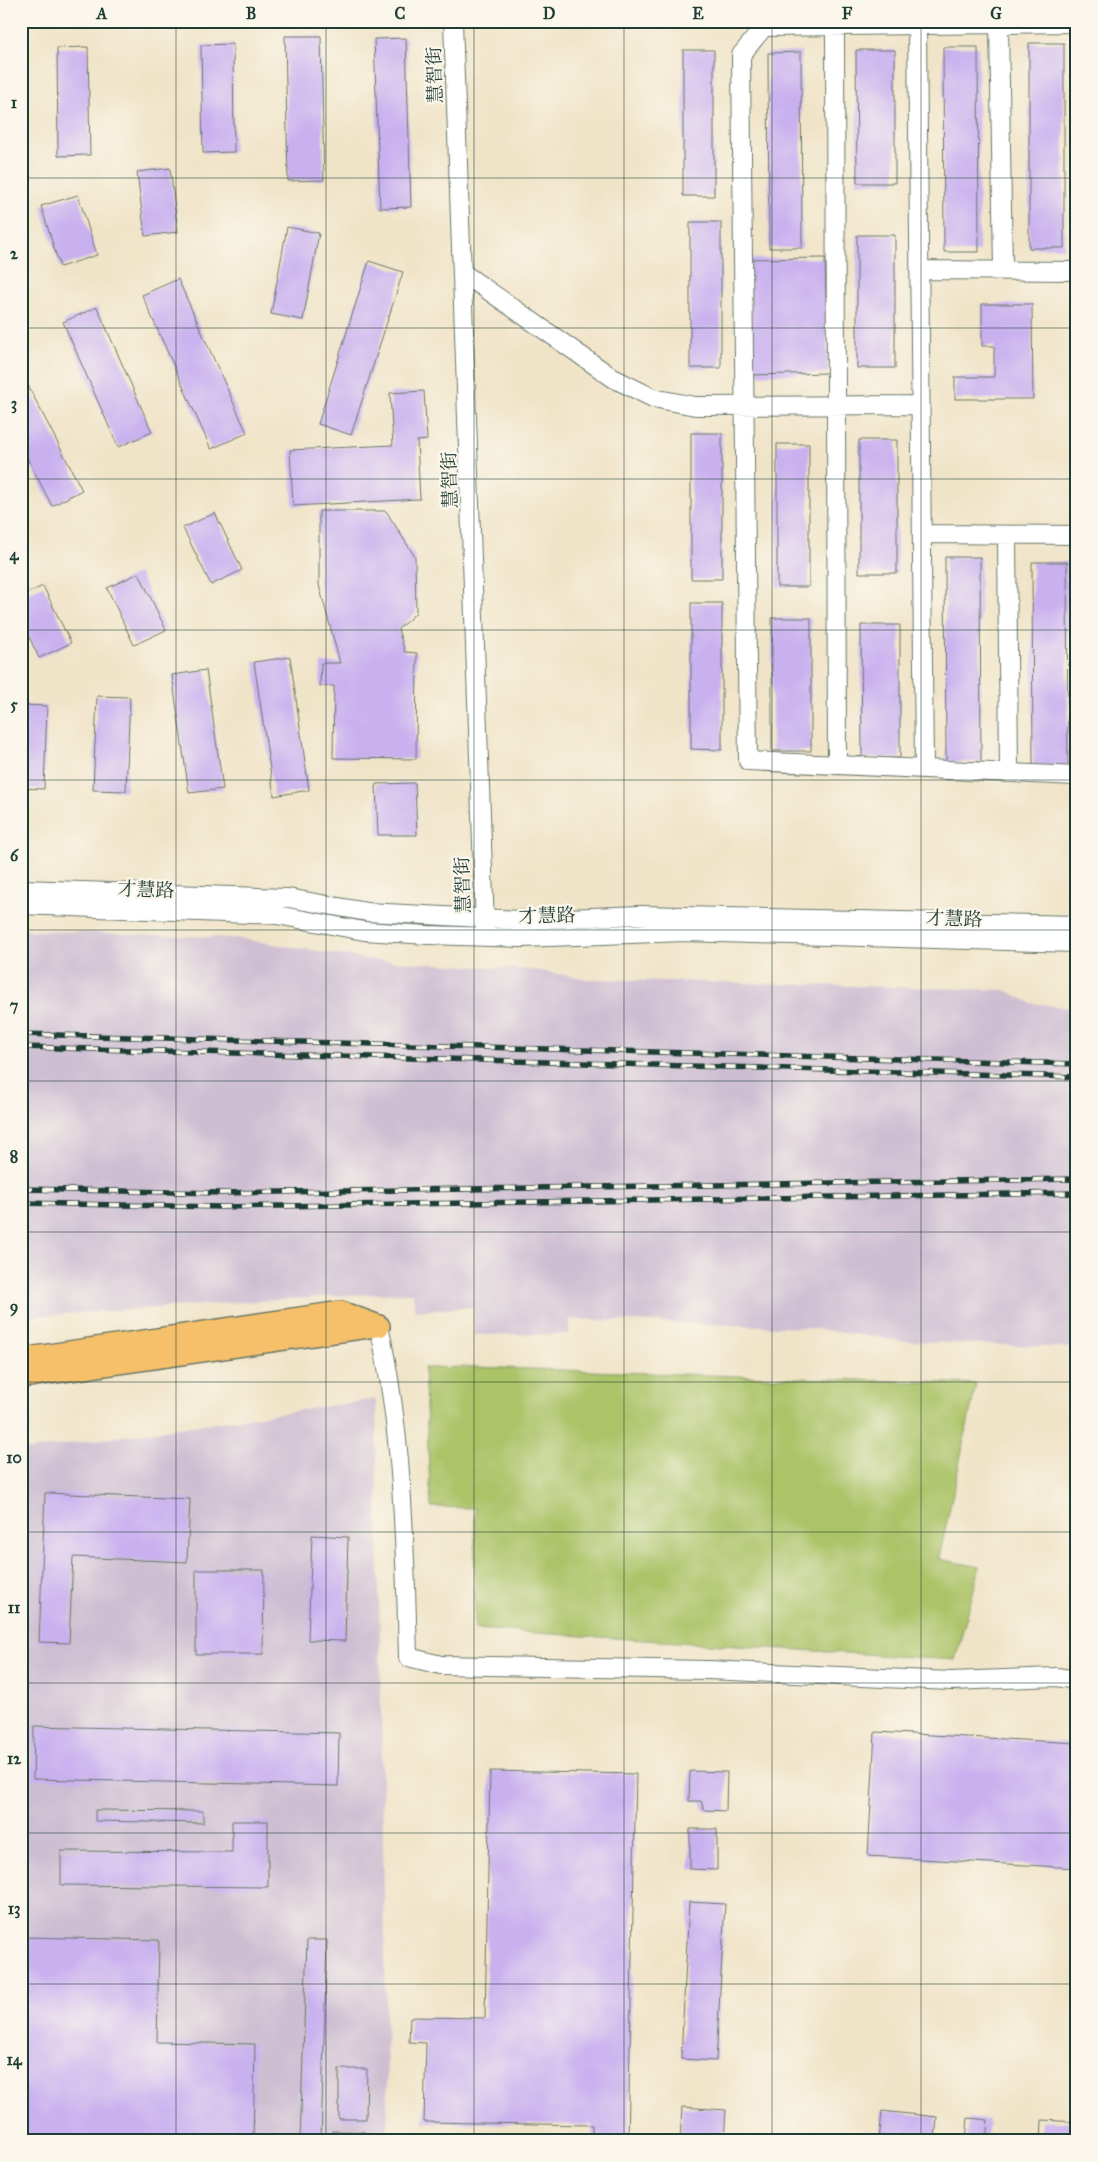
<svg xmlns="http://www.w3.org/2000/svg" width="1098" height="2162" font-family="'IM FELL Great Primer','Noto Serif SC',serif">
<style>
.industrial{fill:#cdbed2}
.green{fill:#acc368;stroke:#66804e}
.building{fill:#c9b1ef}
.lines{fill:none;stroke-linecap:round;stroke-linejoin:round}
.minor-casing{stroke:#687768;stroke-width:20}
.major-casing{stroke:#687768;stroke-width:24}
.minor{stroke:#fff;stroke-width:18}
.major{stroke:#f6c06b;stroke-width:21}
.rail-casing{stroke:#1f3d34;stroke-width:5.5}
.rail{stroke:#fbf7ec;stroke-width:4;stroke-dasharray:11;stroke-linecap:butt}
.grid{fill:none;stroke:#1f3d34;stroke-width:1;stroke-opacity:0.55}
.labels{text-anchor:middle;stroke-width:4.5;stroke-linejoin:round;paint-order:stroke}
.street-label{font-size:19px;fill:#1f3d34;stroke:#fbf7ec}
.neatline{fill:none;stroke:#1f3d34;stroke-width:2}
.grid-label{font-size:16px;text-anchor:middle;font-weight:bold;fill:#1f3d34}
</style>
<rect width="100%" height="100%" fill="#fbf7ec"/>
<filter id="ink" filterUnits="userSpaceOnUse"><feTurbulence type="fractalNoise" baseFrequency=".02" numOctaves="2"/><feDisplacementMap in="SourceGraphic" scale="10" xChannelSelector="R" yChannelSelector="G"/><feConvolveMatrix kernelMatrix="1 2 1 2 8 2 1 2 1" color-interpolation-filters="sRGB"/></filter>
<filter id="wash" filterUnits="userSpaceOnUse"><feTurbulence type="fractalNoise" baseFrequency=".0096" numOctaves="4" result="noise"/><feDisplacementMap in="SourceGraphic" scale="20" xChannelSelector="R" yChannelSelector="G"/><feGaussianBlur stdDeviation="1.12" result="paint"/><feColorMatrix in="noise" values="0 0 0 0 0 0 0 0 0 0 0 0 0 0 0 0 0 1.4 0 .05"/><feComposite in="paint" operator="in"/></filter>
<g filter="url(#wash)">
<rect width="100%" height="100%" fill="#f0e4c8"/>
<path class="industrial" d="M21,930L236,938L373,960L534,970L589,979L1005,990L1031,1003L1077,1009V1348L903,1341L808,1328L570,1319L569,1334L474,1335L473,1307L415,1311L413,1293L349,1295L21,1317Z
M376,1399L388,2141H21V1451Z"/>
<path class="green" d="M472,1367L976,1384L939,1559L980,1567L955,1660L475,1629V1508L431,1507L424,1368Z"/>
<g id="blocks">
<path class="building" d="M285,36H321L324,180L288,181Z
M406,38L411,207L380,208L374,39Z
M1029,43H1064V248H1029Z
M233,44L234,152L203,153L201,45Z
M88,47L90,155L58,156L57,48Z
M943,47H978L979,252H944Z
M683,50H714V196H683Z
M856,50H895V183H857Z
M801,52L802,248H769L768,53Z
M170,168L178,232L145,236L137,172Z
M78,195L97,255L60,267L41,206Z
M690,222H721V368H690Z
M287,227L319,233L303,320L271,314Z
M857,235H895V368H857Z
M825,258L828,373L752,375L749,259Z
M369,261L403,272L351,435L318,424Z
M178,279L247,433L211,449L142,295Z
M982,304H1032L1033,399H955V377H994V346H982Z
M97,307L152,432L118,447L63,322Z
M21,372L82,490L52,506L21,446Z
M424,391L427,440L417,441L420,499L293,506L290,450L393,445L390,393Z
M691,433H722V579H691Z
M859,440H897V573H859Z
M777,444H809V587H777Z
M319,511H386L415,557L416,613L398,629L405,652L417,653L416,759L333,758L334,686H320L321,663H340L319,585Z
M215,513L242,570L211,585L183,528Z
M945,557H980L981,762H946Z
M1032,562H1067L1068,767H1033Z
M139,573L166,630L134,645L107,588Z
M43,586L71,643L39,658L21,620V596Z
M691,603H722V750L691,749Z
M772,618H811V751H772Z
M861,625H900V758H862Z
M290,657L309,790L274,796L254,662Z
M206,670L223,789L189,793L172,675Z
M97,696L130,697L126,791L93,790Z
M21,705L47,706L44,789L21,788Z
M415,783L417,835H378L376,784Z
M45,1493L190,1499L187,1562L73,1557L69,1643L39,1642Z
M312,1535L348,1537L345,1641L308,1640Z
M196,1570H264L263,1654H196Z
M34,1726L339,1733L338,1786L33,1779Z
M875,1732L1077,1743V1868L868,1856Z
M490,1771L636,1774L628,2141H592V2125L424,2122L426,2043L409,2042L410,2017L485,2018Z
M690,1771L727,1772L726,1811L704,1810L701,1801H689Z
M95,1810L203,1811V1823L95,1821Z
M232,1821H268V1887L61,1885V1851L232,1852Z
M690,1829H717V1870L690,1869Z
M689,1902L725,1904L716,2061L681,2059Z
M22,1937L159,1940L157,2042L255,2044L253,2141H21Z
M307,1940H327L321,2141H300Z
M339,2069H367L366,2119H339Z
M682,2107L726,2110L724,2141H680Z
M882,2111L937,2117L935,2141H879Z
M968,2118L988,2120L986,2141H966Z
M1042,2120L1077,2122V2141H1041Z
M332,2131L365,2132V2141H332Z"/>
</g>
</g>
<g filter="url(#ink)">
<use href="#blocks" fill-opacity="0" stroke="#687768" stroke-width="1"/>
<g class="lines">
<g class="minor-casing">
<path id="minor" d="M453,21L485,928
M1077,23L764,27L741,55L748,761L1077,776
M999,24L1003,270
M917,25L924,769
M835,26L837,765
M919,270L1077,271
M463,273L613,378L653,398L695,406L921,405
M922,534L1077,535
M1007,535L1009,773
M21,889L288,898L367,912L519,920L640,915L1077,925
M21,905L277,915L364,931L428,935L521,938L684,932L1077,943
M379,1326C403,1435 405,1545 408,1657L441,1665L708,1670L951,1681L1056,1677L1077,1680"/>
</g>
<g class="major-casing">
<path id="major" d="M21,1359L341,1312L379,1326
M21,1377L375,1326"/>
</g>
<use href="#minor" class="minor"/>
<use href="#major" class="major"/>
<g class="rail-casing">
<path id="rail" d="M21,1034L1077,1064
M21,1047L1077,1077
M21,1189L221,1193L1077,1179
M21,1203L221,1207L1077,1193"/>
</g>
<use href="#rail" class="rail"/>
</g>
</g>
<path class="grid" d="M176,21V2141M326,21V2141M474,21V2141M624,21V2141M772,21V2141M921,21V2141M21,178H1077M21,328H1077M21,479H1077M21,630H1077M21,780H1077M21,930H1077M21,1081H1077M21,1232H1077M21,1382H1077M21,1532H1077M21,1683H1077M21,1833H1077M21,1984H1077"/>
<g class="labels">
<g class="street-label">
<text transform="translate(434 75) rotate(-92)" y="7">慧智街</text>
<text transform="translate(449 480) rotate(-92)" y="7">慧智街</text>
<text transform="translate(462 885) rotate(-92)" y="7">慧智街</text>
<text transform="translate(146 889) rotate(2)" y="7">才慧路</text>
<text transform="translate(547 915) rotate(-2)" y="7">才慧路</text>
<text transform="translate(954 918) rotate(2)" y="7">才慧路</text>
</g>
</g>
<rect width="1098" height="2162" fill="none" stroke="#fbf7ec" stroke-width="55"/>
<rect x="28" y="28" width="1042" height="2106" class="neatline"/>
<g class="grid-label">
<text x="102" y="19">A</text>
<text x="251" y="19">B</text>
<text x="400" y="19">C</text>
<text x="549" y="19">D</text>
<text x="698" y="19">E</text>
<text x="847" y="19">F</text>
<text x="996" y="19">G</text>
<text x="14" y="108">1</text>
<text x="14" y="259">2</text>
<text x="14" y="409">3</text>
<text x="14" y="560">4</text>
<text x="14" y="710">5</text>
<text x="14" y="861">6</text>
<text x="14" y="1011">7</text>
<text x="14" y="1162">8</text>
<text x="14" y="1312">9</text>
<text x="14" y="1463">10</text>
<text x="14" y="1613">11</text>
<text x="14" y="1764">12</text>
<text x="14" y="1914">13</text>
<text x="14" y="2065">14</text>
</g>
</svg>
